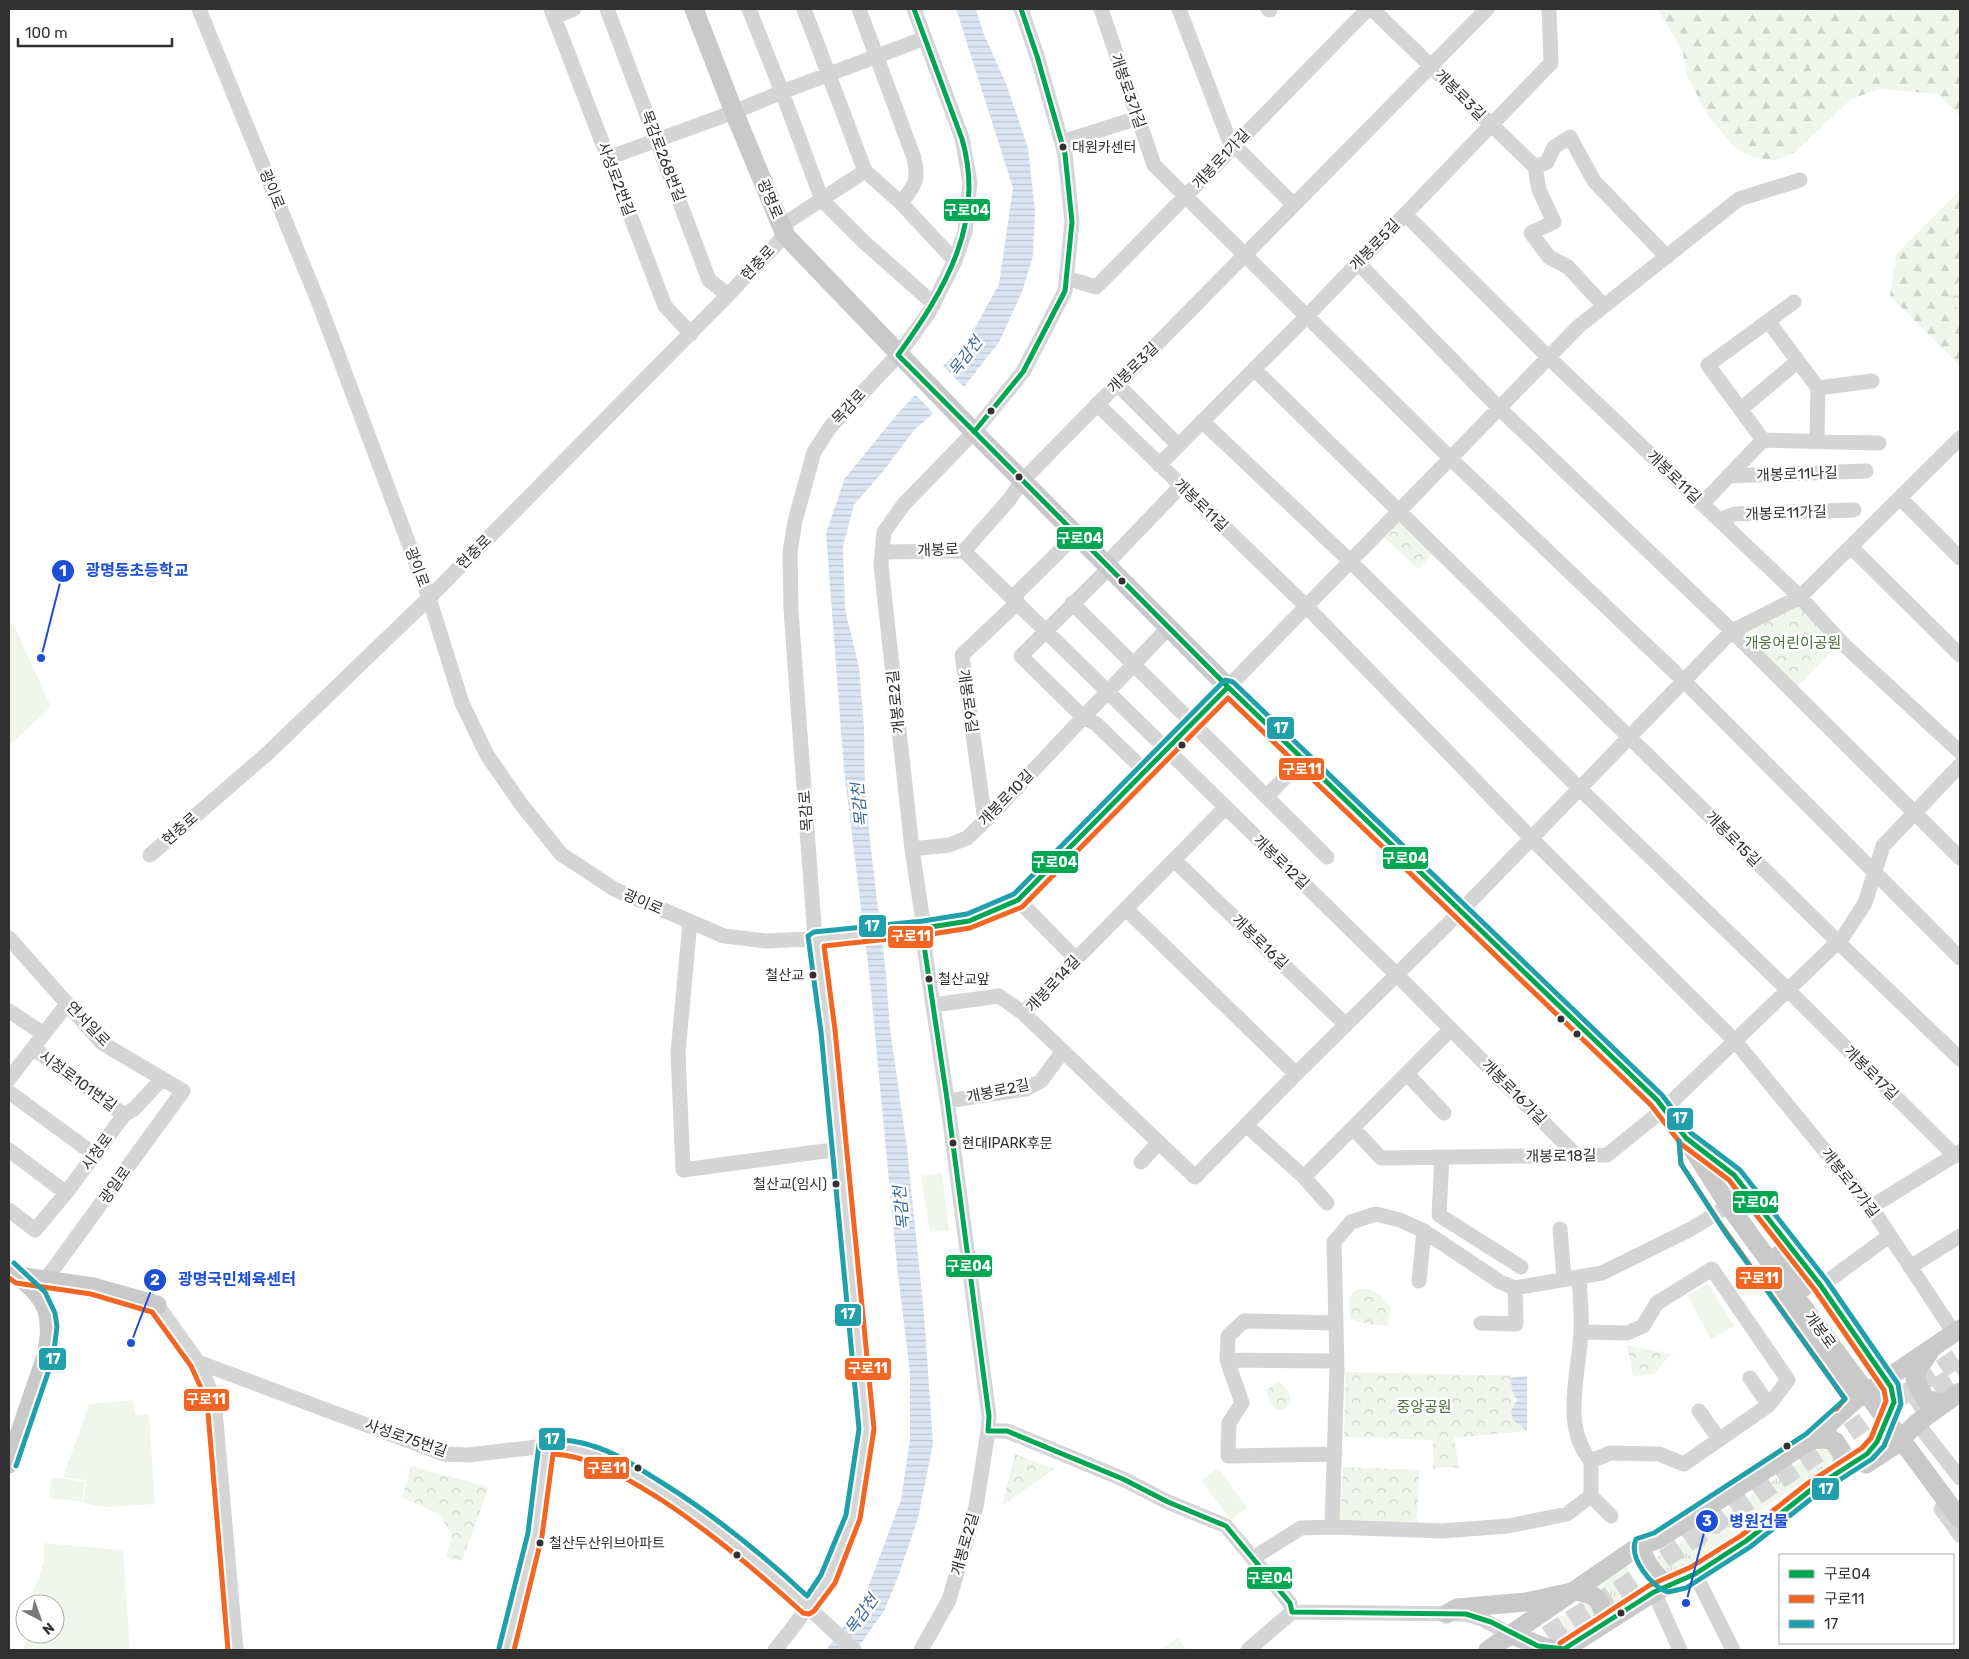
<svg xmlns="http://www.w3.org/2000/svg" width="1969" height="1659" font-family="Rubik,'Noto Sans KR',sans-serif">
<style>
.grass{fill:url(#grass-tufts)}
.forest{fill:url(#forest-firs)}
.park{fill:url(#park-crowns)}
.pitch{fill:#f1f6ed}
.water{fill:url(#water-rules)}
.pier{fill:#fff}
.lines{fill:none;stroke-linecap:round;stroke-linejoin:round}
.major-tunnel{stroke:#d6d6d6;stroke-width:19;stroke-dasharray:19 9;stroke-linecap:butt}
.minor{stroke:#d5d5d5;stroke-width:15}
.major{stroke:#c9c9c9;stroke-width:19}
.major-bridge{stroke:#c9c9c9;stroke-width:19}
.bus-1-casing{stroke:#fff;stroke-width:9}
.bus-2-casing{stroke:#fff;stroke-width:9}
.bus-3-casing{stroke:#fff;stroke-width:9}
.bus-1{stroke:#00a651;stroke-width:5}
.bus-2{stroke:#f26522;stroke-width:5}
.bus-3{stroke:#20a0aa;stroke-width:5}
.bus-dot{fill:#313131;stroke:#fff;stroke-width:2}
.labels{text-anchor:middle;stroke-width:5;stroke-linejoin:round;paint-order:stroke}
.bus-label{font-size:14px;fill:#313131;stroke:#fff;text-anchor:start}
.street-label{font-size:15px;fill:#313131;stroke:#fff}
.park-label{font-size:15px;fill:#4c703b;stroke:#fff}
.water-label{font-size:16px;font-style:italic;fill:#396698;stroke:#fff}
.leader{fill:none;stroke:#1d4ed8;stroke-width:2}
.callout-dot{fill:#1d4ed8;stroke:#fff;stroke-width:2}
.mark-label{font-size:15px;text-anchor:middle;font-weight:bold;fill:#fff}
.callout-label{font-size:16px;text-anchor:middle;font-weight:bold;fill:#1d4ed8;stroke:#fff;stroke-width:5;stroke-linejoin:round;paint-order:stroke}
.line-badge{stroke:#fff;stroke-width:2}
.badge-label{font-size:14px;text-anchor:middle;font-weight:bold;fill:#fff}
</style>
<defs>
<pattern id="grass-tufts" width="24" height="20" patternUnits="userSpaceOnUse" patternTransform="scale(1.25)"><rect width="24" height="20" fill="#f1f6ed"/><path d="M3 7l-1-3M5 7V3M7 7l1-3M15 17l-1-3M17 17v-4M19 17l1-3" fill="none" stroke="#cfd3cc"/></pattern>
<pattern id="forest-firs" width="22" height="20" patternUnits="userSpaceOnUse" patternTransform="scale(1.25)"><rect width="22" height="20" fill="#f1f6ed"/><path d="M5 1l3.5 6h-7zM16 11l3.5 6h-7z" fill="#cfd3cc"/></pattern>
<pattern id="park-crowns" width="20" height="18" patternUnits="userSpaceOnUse" patternTransform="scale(1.25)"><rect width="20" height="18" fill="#f1f6ed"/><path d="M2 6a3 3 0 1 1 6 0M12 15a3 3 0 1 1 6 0" fill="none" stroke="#cfd3cc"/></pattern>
<pattern id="water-rules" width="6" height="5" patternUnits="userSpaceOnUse" patternTransform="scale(1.25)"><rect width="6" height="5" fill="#dae6f3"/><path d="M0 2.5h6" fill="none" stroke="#bcc6d1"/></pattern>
</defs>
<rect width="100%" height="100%" fill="#fff"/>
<path class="grass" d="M1823,1447L1834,1448L1835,1461L1766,1506L1723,1545L1674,1577L1668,1576L1657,1565L1658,1557Z
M1626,1566L1645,1594L1611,1617L1609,1601L1596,1586Z
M1583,1602L1594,1603L1597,1618L1565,1640L1557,1639L1549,1634L1551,1623Z"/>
<path class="forest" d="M1658,9H1960V116L1938,94L1879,89L1851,99L1794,153L1776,160L1754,158L1734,147L1709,117L1687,76L1683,52Z
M1960,190V366L1890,296L1896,254Z"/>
<path class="park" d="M1960,280V310L1957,309L1952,297L1956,285Z
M1396,514L1434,552L1418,569L1379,532Z
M1801,602L1839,644L1794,689L1736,633Z
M1365,1288L1381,1295L1391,1309L1388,1325H1373L1350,1319L1349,1299L1354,1291Z
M1627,1345L1671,1354L1654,1374L1633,1376Z
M1346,1372L1527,1376V1431L1454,1438L1459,1468L1442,1467L1433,1469V1440L1344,1437Z
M1279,1382L1288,1390L1291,1401L1285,1409L1277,1410L1270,1403L1266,1390Z
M1015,1454L1054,1469L1002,1506Z
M411,1466L489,1487L462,1561L446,1557L452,1534L437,1513L402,1497Z
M1343,1467L1419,1470L1417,1530L1339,1528Z"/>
<path class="pitch" d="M9,624L14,625L51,707L9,746Z
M942,1173L949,1231L930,1232L921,1176Z
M1708,1283L1734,1326L1711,1339L1687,1295Z
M133,1400L135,1415L149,1414L155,1504L105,1507L83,1503L86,1480L63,1477L89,1404Z
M1218,1468L1247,1508L1231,1520L1201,1481Z
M52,1477L85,1482L82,1502L49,1498Z
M44,1543L120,1550L123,1552L130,1650H23L28,1634H55V1604H29L44,1561Z
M1178,1638L1187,1650H1159Z"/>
<path class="water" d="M956,9H976L983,32L1007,86L1028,148L1035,210L1033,256L1022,292L999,342L964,387L915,429L884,470L854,505L843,546L845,609L859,667L864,727L865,788L871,850L886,974L890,1029L907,1148L924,1314L933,1444L918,1518L898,1577L884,1611L856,1650H826L863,1601L901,1500L910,1439V1373L897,1266L870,981L844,770L826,533L845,478L899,412L969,339L999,284L1013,188Z
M1527,1376V1431L1513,1420L1511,1411L1517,1400L1512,1390L1511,1378Z"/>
<path class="pier" d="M941,364L966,389L935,415L914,393Z"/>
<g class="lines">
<path class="major-tunnel" d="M1911,1405L1960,1372
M1523,1650L1626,1585L1960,1356"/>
<path class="minor" d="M199,9L320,306L429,598L462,703L487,755L521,804L561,854L614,889L724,936L766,941L826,938L969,921L1018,900L1228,687L1579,326L1739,199L1800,180
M551,9L665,306L691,334
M607,9L709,280L728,295
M749,9L782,92L925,38
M804,9L865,171L901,203L955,261
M859,9L914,158C919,183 915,184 901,203
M1101,9L1154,165L1450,458L1683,680L1960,958
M1179,9L1229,140L1294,205
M1268,9L1270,10
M1372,9L1535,167L1539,190L1554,222L1531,233L1549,257L1568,267L1604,306
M554,17L574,9
M1062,142L1138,118
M608,158L734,112L782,92L822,200L865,243L934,304
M1535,167L1547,162L1554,147L1570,137L1594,181L1667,257
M1405,214L1548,357L1800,597L1843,644L1960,752
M1358,263L1499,408L1732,631L1960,858
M1066,278L1096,287C1188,195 1277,101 1368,9
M1768,321L1818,388
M1254,369L1838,942L1960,1059
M1117,384L1178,445
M1818,388L1872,381
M1097,404L1306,606L1531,838L1735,1041L1871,1207L1954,1333
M1741,409L1798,361
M1202,421L1350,561L1579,788L1788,990L1955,1156
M1763,440L1879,443
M1817,441L1818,388
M1159,465L1306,317L1551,63L1549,9
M1728,476L1866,471
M1900,498L1960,558
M1702,504L1763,440L1708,365L1794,302
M1719,520L1735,514L1854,510
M1851,547L1960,655
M964,551L1397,975L1577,1156
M882,552L964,551L1009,500L1022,481L1487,9
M1106,564L1181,486
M1109,568L1021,656L1084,718L1095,723L1145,771
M1017,603L1016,594L1076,535
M1072,603L1327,857
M1266,797L1303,759
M1225,808L1023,1013L1195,1177L1296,1074L1461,911L1732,631L1800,597L1960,438
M985,821L962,655L1017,603
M912,849L949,845L967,838L989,817L1169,627
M150,855L268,753L429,598L728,295L785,235L787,222L865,171
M1174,860L1346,1025
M1018,900L1076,959
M1126,909L1296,1074
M690,922L678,1053L683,1170L840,1149
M9,938L102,1043L183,1091L46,1279
M933,1005L999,996L1023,1013
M9,1011L44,1034
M33,1048L124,1115
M1407,1074L1444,1113
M9,1079L67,1004
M9,1092L95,1155
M947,1101L1026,1089L1041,1081L1063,1051
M1246,1125L1304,1177L1327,1203
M1353,1128L1381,1158L1607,1155L1664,1109L1843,937L1865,903L1883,846L1960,765
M9,1150L66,1193
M1442,1157L1439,1215L1521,1267
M1141,1162L1159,1142
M1304,1177L1451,1029
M1871,1207L1960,1152
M9,1210L35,1230L66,1193L124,1115L134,1109L162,1079
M1560,1229L1564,1278
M1910,1267L1960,1236
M1579,1278C1580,1296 1582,1314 1581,1332C1579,1374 1561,1426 1591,1461V1496L1611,1516
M1419,1281L1424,1231
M1821,1286L1889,1236
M157,1305L198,1362L214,1399L236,1650
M1481,1323L1516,1324L1515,1288
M1581,1332L1627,1333L1643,1326L1657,1303L1712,1269L1788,1380L1769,1405L1684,1464L1659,1454L1610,1453L1591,1461
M1227,1360L1337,1361
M198,1362L444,1454L468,1455L546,1446H567L615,1462L713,1524L765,1567L854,1650
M1750,1378L1769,1405
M1699,1411L1719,1439
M1917,1423L1960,1478
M988,1431H1007L1123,1479L1168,1502L1226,1526L1290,1603L1292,1612
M1335,1454L1228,1456L1229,1423L1242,1403L1227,1360L1228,1336L1244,1321L1336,1323
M1941,1509L1960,1535
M1332,1527L1337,1367L1334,1242L1351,1222L1376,1214L1400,1220L1424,1231L1500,1282L1515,1288L1602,1273L1691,1229L1720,1211
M1253,1558L1301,1528L1332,1527L1442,1531L1508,1526L1567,1514L1591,1496
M1695,1574L1733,1650
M1654,1592L1680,1650
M506,1650L535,1534L546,1446
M775,1650L791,1630L828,1579L853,1517L867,1429L828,1031L815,939L791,610L790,552L795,521L814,452L831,426L898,355L928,314L955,261L965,232L970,182L962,138L914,9
M921,1650L949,1600L976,1507L988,1431L989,1416L947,1099L925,952L924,928L912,849L881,565L884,532L904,504L974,432L1023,372L1065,291L1072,222L1065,154L1037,56L1021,9
M1248,1650L1292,1612L1466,1614L1482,1619L1511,1635"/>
<path class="major" d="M694,9L734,112L785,235L974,432L1228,687L1657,1100L1686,1138L1734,1175L1821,1286L1891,1387L1894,1402L1877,1442L1867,1454L1812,1489L1746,1541L1695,1574L1654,1592L1563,1650
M1692,1148L1729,1206L1794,1295
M1780,1254L1804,1287
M9,1269C45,1296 56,1310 46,1356L9,1464
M18,1276L93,1287L157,1305
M1772,1285L1844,1383L1855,1400
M1929,1353L1919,1367L1915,1380L1925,1399L1943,1403
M1811,1440L1824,1439L1835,1441L1844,1455L1840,1471
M1866,1464L1895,1445L1917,1423L1960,1392
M1642,1544C1642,1560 1655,1576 1668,1585
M1446,1614L1457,1608L1526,1602L1576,1591L1592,1595L1599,1601L1604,1614L1600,1626
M1511,1635L1550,1649H1564
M1488,1650L1642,1544L1657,1540L1811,1440L1855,1400L1960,1329"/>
<path class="major-bridge" d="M1794,1295L1960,1519"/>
<g class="bus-1-casing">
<path id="bus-1" d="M914,9L962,139C986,222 945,290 898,355L1228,687
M974,432L1023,372L1065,291L1072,222L1065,154L1037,56L1021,9
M1228,687L1657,1100L1686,1138L1734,1175L1821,1286L1891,1387L1894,1402L1877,1442L1867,1454L1812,1489L1746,1541L1695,1574L1654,1592L1564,1649L1538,1646L1491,1622L1466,1614L1292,1612L1290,1603L1226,1526L1168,1502L1123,1479L1007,1431H988L989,1416L947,1099L925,952L924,928L969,921L1018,900Z"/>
</g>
<g class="bus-2-casing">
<path id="bus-2" d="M1679,1141L1681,1164L1721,1225L1845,1399L1836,1409
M9,1278L16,1283L91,1294L152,1312L191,1366L207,1401L228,1650
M514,1650L542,1536L553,1454C592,1456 624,1477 657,1497C710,1531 757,1571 803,1613L809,1614L814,1611L835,1583L860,1519L874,1429L835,1030L824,946L925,935L970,928L1022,907L1228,698L1651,1105L1681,1144L1729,1180L1815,1290L1884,1390L1886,1401L1871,1438L1862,1448L1808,1483L1742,1535L1691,1567L1650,1585L1560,1643"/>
</g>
<g class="bus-3-casing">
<path id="bus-3" d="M14,1263L45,1292L55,1313L57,1327L53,1358L16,1466
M499,1648L528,1533L539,1444L545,1439C561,1439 578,1441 593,1446C619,1454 641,1470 664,1484C715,1516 762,1554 807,1596L821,1575L846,1515L859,1429L821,1032L808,936L814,932L923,921L967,914L1014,894L1225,680L1233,682L1662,1095L1691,1133L1740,1170L1827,1281L1898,1384L1901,1404L1884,1446L1872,1459L1816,1495L1750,1547L1686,1588L1668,1592C1651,1587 1628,1557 1636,1539L1654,1533L1806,1434L1845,1399L1725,1232L1681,1164L1679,1141"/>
</g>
<use href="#bus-1" class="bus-1"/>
<use href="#bus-2" class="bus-2"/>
<use href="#bus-3" class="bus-3"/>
</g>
<g class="bus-dot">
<circle cx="1063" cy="147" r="4.5"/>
<circle cx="991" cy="411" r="4.5"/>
<circle cx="1019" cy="477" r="4.5"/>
<circle cx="1122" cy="581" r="4.5"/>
<circle cx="1182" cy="745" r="4.5"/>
<circle cx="813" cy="975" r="4.5"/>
<circle cx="929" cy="979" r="4.5"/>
<circle cx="1561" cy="1019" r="4.5"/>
<circle cx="1577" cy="1034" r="4.5"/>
<circle cx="953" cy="1143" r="4.5"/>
<circle cx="836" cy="1184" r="4.5"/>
<circle cx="1787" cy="1446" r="4.5"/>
<circle cx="638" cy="1468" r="4.5"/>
<circle cx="540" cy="1543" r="4.5"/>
<circle cx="737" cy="1555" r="4.5"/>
<circle cx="1621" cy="1613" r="4.5"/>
</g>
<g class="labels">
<g class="bus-label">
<text x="1072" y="152">대원카센터</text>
<text x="804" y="980" text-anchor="end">철산교</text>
<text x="938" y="984">철산교앞</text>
<text x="962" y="1148">현대IPARK후문</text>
<text x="827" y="1189" text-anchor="end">철산교(임시)</text>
<text x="549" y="1548">철산두산위브아파트</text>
</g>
<g class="street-label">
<text transform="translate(1128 91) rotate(71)" y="5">개봉로3가길</text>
<text transform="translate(1460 95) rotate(45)" y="5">개봉로3길</text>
<text transform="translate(663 156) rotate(69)" y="5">목감로268번길</text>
<text transform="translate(1221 159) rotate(-47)" y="5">개봉로1가길</text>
<text transform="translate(616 179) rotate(69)" y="5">사성로2번길</text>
<text transform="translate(272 189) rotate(68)" y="5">광이로</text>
<text transform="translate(770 199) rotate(67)" y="5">광명로</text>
<text transform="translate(1375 245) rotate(-46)" y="5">개봉로5길</text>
<text transform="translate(758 263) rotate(-47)" y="5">현충로</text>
<text transform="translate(1133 368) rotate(-45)" y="5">개봉로3길</text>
<text transform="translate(849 407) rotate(-47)" y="5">목감로</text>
<text transform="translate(1797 474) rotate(-2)" y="5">개봉로11나길</text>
<text transform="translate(1674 477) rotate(44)" y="5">개봉로11길</text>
<text transform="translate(1201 505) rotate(44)" y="5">개봉로11길</text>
<text transform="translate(1786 513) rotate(-2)" y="5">개봉로11가길</text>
<text transform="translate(938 550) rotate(-3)" y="5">개봉로</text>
<text transform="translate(474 552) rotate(-45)" y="5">현충로</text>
<text transform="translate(417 567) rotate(69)" y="5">광이로</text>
<text transform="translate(968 701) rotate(82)" y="5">개봉로6길</text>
<text transform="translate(896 702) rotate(-96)" y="5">개봉로2길</text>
<text transform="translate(1006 798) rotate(-46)" y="5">개봉로10길</text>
<text transform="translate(806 811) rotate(-94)" y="5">목감로</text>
<text transform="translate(180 829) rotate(-41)" y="5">현충로</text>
<text transform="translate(1733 839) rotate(45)" y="5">개봉로15길</text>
<text transform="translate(1281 862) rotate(44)" y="5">개봉로12길</text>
<text transform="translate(643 902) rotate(23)" y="5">광이로</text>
<text transform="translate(1260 942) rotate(44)" y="5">개봉로16길</text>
<text transform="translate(1053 984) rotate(-47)" y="5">개봉로14길</text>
<text transform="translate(88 1024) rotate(46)" y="5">연서일로</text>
<text transform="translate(1871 1073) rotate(45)" y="5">개봉로17길</text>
<text transform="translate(78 1081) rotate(36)" y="5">시청로101번길</text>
<text transform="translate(998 1091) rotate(-12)" y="5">개봉로2길</text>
<text transform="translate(1514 1092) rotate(45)" y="5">개봉로16가길</text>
<text transform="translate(97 1152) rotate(-54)" y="5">시청로</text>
<text transform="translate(1561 1156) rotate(-1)" y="5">개봉로18길</text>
<text transform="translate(1850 1183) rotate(52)" y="5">개봉로17가길</text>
<text transform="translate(115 1185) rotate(-54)" y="5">광일로</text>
<text transform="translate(1820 1330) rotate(54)" y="5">개봉로</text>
<text transform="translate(406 1438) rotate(19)" y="5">사성로75번길</text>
<text transform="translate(965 1544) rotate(-74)" y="5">개봉로2길</text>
</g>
<g class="park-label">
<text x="1793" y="648">개웅어린이공원</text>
<text x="1424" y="1412">중앙공원</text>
</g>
<g class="water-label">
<text transform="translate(965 356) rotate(-53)" y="6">목감천</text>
<text transform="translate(859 805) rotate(-96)" y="6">목감천</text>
<text transform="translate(901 1208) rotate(-96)" y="6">목감천</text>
<text transform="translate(861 1614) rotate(-55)" y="6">목감천</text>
</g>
</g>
<path class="leader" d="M41 658L63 571M131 1343L155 1280M1686 1603L1707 1521"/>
<g class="callout-dot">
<circle cx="41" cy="658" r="5"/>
<circle cx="131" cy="1343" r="5"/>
<circle cx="1686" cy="1603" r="5"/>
<circle cx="63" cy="571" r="12"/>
<circle cx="155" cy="1280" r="12"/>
<circle cx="1707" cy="1521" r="12"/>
</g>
<g class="mark-label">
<text x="63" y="576">1</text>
<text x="155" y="1285">2</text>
<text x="1707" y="1526">3</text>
</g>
<g class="callout-label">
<text x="137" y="576">광명동초등학교</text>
<text x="237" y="1285">광명국민체육센터</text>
<text x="1759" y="1527">병원건물</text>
</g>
<g class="line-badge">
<rect x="943" y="198" width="48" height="24" rx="5" fill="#00a651"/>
<rect x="1056" y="526" width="48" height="24" rx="5" fill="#00a651"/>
<rect x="1266" y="716" width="29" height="24" rx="5" fill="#20a0aa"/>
<rect x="1278" y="757" width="47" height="24" rx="5" fill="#f26522"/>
<rect x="1382" y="846" width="47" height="24" rx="5" fill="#00a651"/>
<rect x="1031" y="850" width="48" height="24" rx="5" fill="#00a651"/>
<rect x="858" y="914" width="29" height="24" rx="5" fill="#20a0aa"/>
<rect x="887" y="925" width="47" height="24" rx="5" fill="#f26522"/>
<rect x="1666" y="1107" width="28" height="24" rx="5" fill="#20a0aa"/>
<rect x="1732" y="1190" width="47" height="24" rx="5" fill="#00a651"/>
<rect x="945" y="1254" width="48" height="24" rx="5" fill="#00a651"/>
<rect x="1735" y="1266" width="48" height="24" rx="5" fill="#f26522"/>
<rect x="834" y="1303" width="28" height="24" rx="5" fill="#20a0aa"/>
<rect x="38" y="1347" width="29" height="24" rx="5" fill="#20a0aa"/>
<rect x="844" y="1357" width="48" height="24" rx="5" fill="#f26522"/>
<rect x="183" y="1388" width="47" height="24" rx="5" fill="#f26522"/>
<rect x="538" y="1427" width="28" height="24" rx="5" fill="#20a0aa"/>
<rect x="583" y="1456" width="47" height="24" rx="5" fill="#f26522"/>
<rect x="1811" y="1477" width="29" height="24" rx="5" fill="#20a0aa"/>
<rect x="1246" y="1566" width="47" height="24" rx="5" fill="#00a651"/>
</g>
<g class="badge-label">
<text x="967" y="215">구로04</text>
<text x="1080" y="543">구로04</text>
<text x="1281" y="733">17</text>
<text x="1302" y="774">구로11</text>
<text x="1405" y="863">구로04</text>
<text x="1055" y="867">구로04</text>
<text x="872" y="931">17</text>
<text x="911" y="941">구로11</text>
<text x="1680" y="1123">17</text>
<text x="1756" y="1207">구로04</text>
<text x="969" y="1271">구로04</text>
<text x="1759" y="1283">구로11</text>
<text x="848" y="1319">17</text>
<text x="53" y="1364">17</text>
<text x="868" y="1373">구로11</text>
<text x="206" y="1404">구로11</text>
<text x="552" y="1444">17</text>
<text x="607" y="1473">구로11</text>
<text x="1826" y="1494">17</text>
<text x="1270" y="1583">구로04</text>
</g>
<rect width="1969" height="1659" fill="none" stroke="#313131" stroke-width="20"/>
<rect x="1779" y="1554" width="175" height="90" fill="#ffffff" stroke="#adadad"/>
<rect x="1789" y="1570" width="25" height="8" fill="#00a651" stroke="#adadad"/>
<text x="1824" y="1579" font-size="15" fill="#313131">구로04</text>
<rect x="1789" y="1595" width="25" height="8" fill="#f26522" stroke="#adadad"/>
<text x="1824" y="1604" font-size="15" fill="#313131">구로11</text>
<rect x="1789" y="1620" width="25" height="8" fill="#20a0aa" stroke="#adadad"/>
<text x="1824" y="1629" font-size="15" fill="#313131">17</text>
<g transform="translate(40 1619) rotate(139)"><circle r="24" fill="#ffffff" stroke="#adadad"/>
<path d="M0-4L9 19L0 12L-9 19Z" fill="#797979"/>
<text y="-8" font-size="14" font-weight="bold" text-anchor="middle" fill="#313131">N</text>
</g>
<path d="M18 38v8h154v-8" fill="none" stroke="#313131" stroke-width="2.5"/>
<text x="25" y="38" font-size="15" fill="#313131" stroke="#ffffff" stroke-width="4" paint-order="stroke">100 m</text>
</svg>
